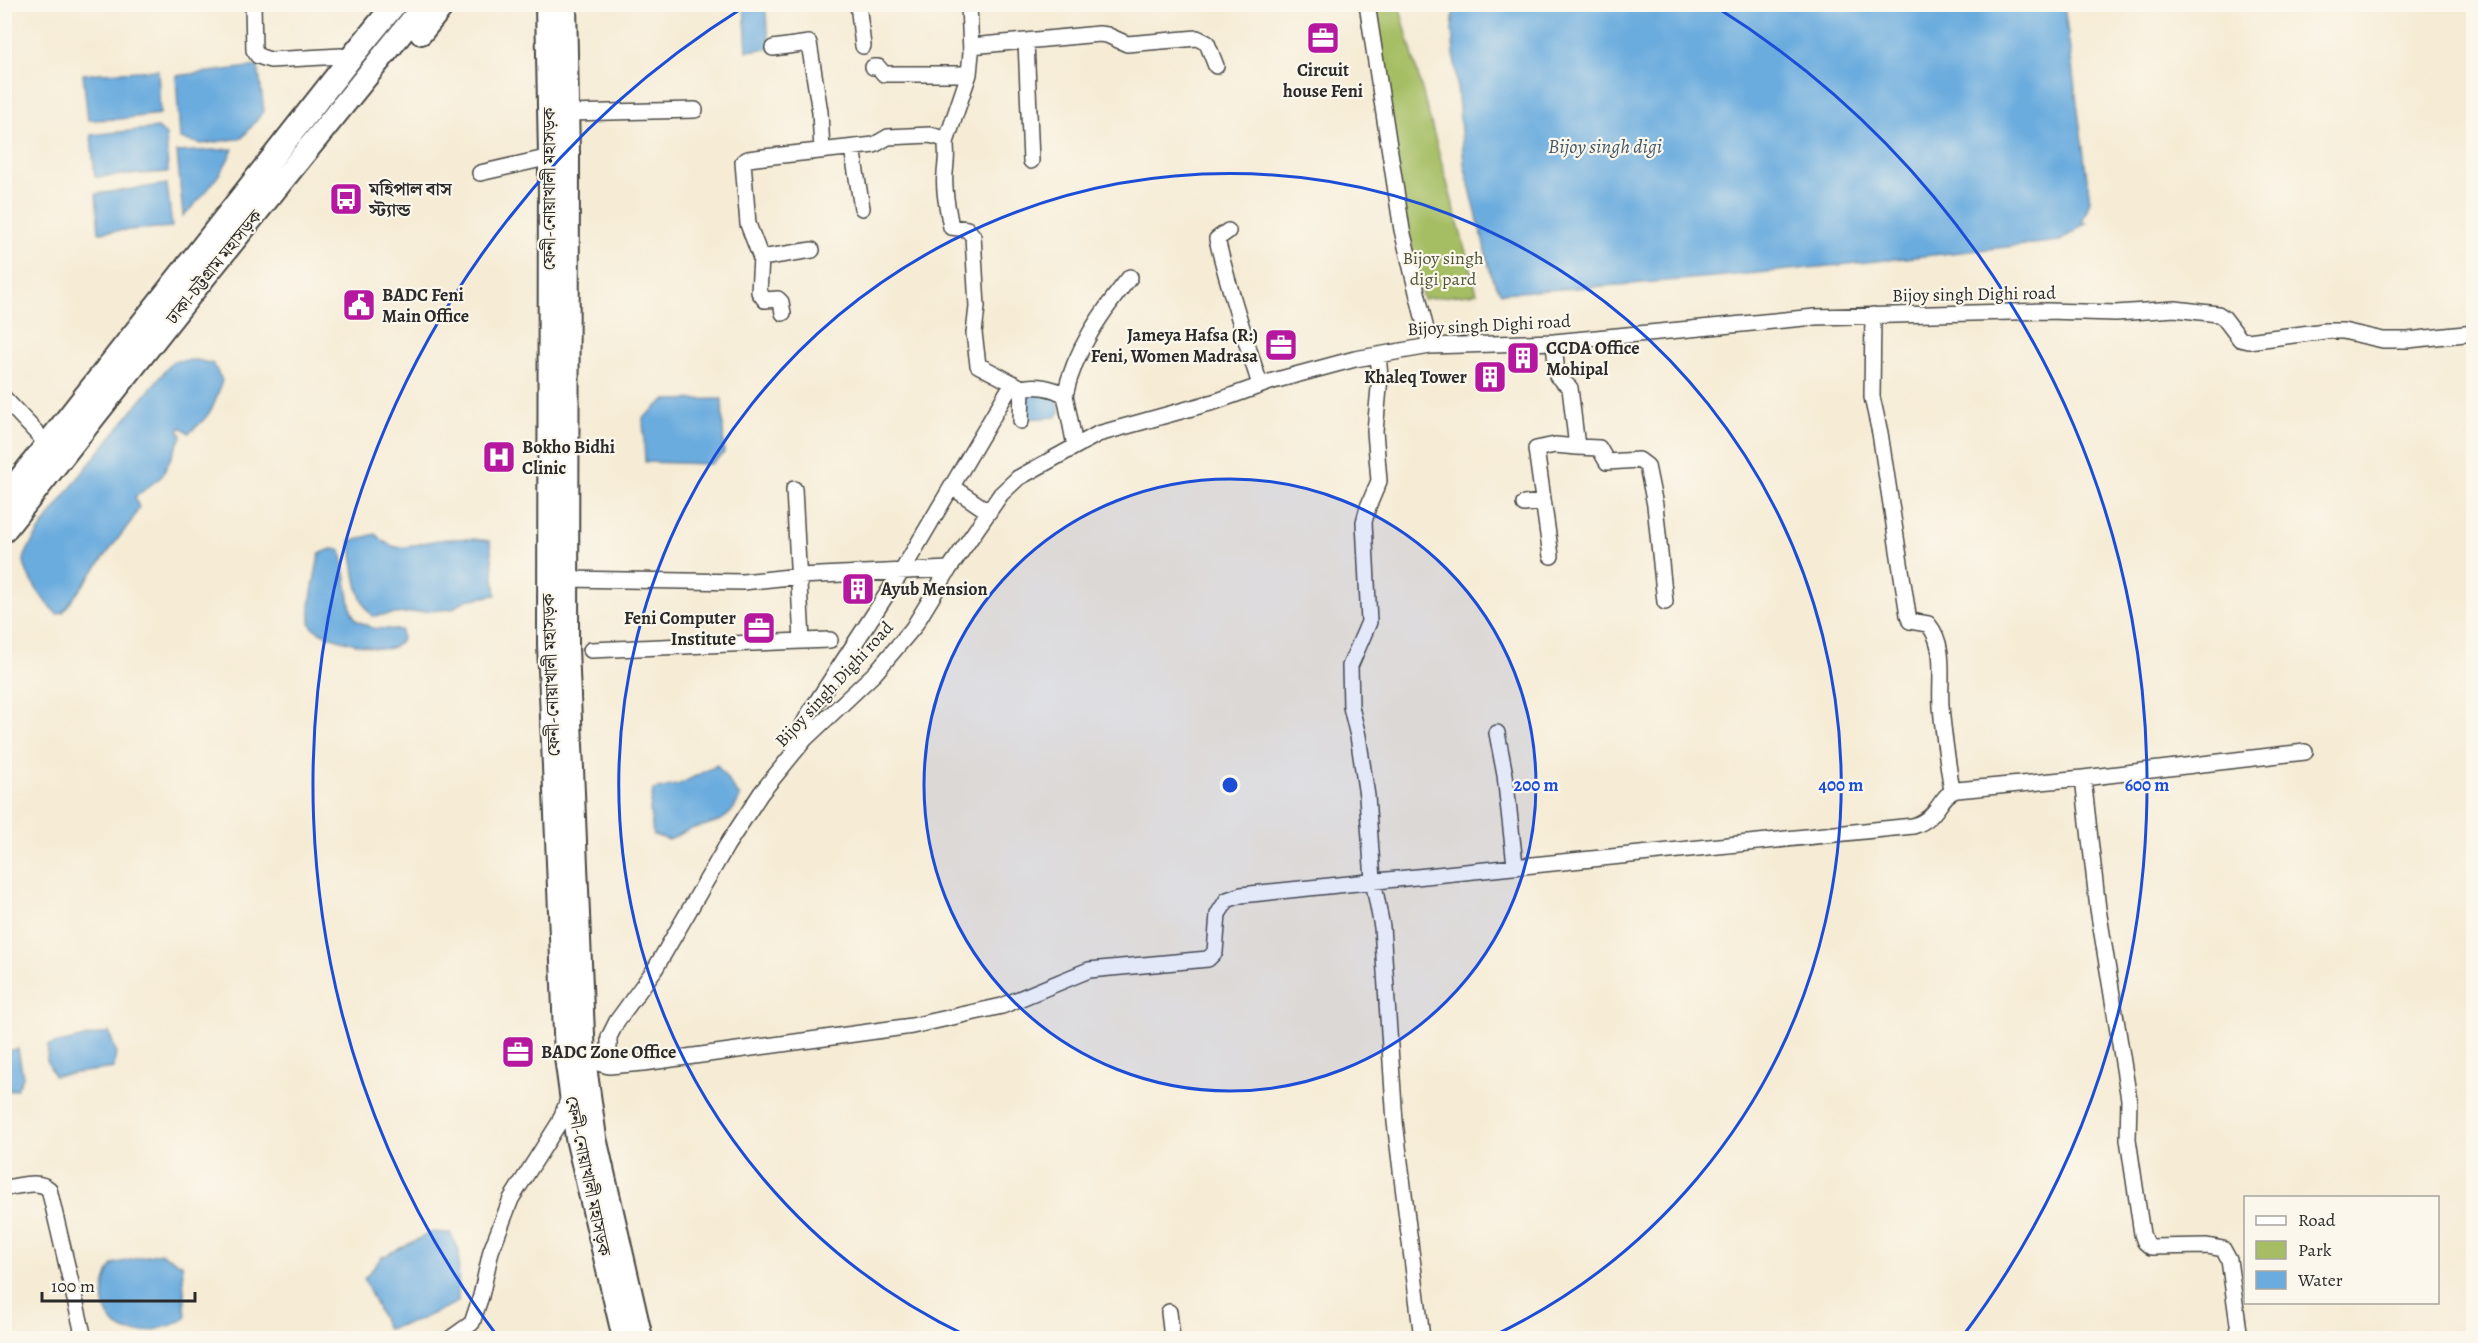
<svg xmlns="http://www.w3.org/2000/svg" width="2478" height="1343" font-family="Alegreya,'Noto Serif Bengali',serif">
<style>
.green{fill:#a5be64;stroke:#687448;stroke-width:1.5}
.water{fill:#6aacde;stroke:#4a6c84;stroke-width:1.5}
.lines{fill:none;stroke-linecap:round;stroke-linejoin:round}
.minor-casing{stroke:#494845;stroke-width:18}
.highway-casing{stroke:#494845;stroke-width:26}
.minor{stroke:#fff;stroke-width:15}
.highway{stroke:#fff;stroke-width:22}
.ring{fill:none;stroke:#1d4ed8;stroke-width:3}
.labels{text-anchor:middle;stroke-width:4.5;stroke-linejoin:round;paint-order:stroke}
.poi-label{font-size:18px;font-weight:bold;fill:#2b2b2b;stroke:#fbf7ec;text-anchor:start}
.street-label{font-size:18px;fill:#2b2b2b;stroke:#fbf7ec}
.park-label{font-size:18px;fill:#50573c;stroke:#fbf7ec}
.water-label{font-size:20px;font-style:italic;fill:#41586a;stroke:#fbf7ec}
.centre{fill:#1d4ed8;stroke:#fbf7ec;stroke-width:3}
.ring-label{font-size:18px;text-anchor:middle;font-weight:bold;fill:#1d4ed8;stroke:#fbf7ec;stroke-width:4.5;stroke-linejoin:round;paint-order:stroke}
</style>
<rect width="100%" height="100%" fill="#fbf7ec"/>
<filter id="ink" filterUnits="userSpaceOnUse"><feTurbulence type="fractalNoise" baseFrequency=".0167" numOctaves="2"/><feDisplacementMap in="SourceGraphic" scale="12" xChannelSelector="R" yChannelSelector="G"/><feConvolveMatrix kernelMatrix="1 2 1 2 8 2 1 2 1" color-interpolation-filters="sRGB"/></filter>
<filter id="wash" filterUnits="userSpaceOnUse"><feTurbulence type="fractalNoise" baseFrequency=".008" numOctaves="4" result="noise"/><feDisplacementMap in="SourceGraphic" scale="24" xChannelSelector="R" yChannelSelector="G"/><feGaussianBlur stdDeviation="1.35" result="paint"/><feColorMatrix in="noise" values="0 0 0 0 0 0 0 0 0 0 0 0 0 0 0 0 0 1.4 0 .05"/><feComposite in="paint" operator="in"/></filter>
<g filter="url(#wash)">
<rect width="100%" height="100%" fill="#f6ecd6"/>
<path class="green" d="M1374,5H1399L1477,293L1423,299L1404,211Z"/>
<path class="water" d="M744,5H765L770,48L747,51Z
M1454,5H2064L2090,201L2082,223H2086L2060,241C1874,262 1688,282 1501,293L1492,278L1464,164L1452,31Z
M258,66L264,111L242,138L202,144L180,139L176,76Z
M158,70L160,114L119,119L88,120L83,74Z
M158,128L166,135L168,172L95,177L91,135Z
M233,149C222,175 203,197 183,216L177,152Z
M167,184L172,227L99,232L96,194Z
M197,360L213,364L222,380C215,406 211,416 189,433L181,427L178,431L182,435L162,476L135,497L139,508L132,520L63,612L57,614C46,604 25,576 24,561C23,539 151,389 173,361Z
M1026,392L1049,393L1058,400L1060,412L1056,417L1026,419Z
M722,399L724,453L711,464L645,462L643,418L665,400Z
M375,534C398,556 406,546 432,541C450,538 471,538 490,541L496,595L466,600L452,609L372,616C354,596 355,566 350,541Z
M331,549L341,550L351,610L356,620L372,628L401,630L402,640C399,643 395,647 391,648C378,652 316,636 311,625C306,610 317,571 319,554Z
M717,765L740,797C729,823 716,822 691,829C684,832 676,836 669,840L653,835L650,809L653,790L680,784Z
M109,1032L116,1052L114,1068L54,1076L47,1060L48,1045Z
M18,1049L23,1077L17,1089L5,1092V1051Z
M432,1232L450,1233L459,1250L458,1302L417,1321L387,1329L364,1279L382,1257Z
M160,1253L182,1264L186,1318C174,1326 141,1336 127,1331C98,1321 99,1286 113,1264Z"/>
</g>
<g filter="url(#ink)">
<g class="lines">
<g class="minor-casing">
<path id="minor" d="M253,4L254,50L258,56L270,60L341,56
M858,4L863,46
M1367,4L1402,230L1430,346
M1026,41L1031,161
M971,46L1099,34L1107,35L1127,44L1197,38L1207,43L1216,66
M773,48L809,43L820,112L822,151
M873,67H878L884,74H969L971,53L969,4
M567,113L695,110
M946,142L969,74
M852,148L862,208
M480,173L559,155
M1228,231L1217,239C1228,288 1245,336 1260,385
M761,258L812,250
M783,313L781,302L778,299L765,300L759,292L761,258L748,224L743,162L748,159L764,157L874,145L888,137L930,135L945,139C948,151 946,162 945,173C943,191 948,210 951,227L967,229L973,236L977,307L974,333L978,365L1022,388
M1873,315L1872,397L1880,433L1908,615L1910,621L1928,624C1947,646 1939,680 1941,706C1943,734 1948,763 1952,791
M1378,355L1380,377L1375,431L1379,481L1368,507L1364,522L1369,622L1350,666L1351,707L1358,736L1367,796L1373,880L1382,927L1395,1122L1422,1338
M1065,395C1075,350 1101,313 1130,277
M4,398L48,445
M1021,421L1022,388C1036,384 1053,388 1065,395L1075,446
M1577,447L1599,448L1607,462L1639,460L1647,466L1655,505L1665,602
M952,487L989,512
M794,489L802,641L830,640
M1524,504L1543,502
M1551,556L1536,449L1555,445L1577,447L1570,388L1557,376L1554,342
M566,579L743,582L799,576L949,569
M591,650L802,641
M1497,733L1505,775L1515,865
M792,745L810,712L902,571L1012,384
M2083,778L2098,909L2129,1099L2128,1139L2142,1234L2145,1242L2151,1247L2207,1246L2223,1249L2229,1260L2240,1338
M609,1066V1037L617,1021L655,969L727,845L761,793L805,739L875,673L913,628L949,569L1001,494L1018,478L1098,434L1217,401L1273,381L1355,359L1430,346L1554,342L1815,317L2047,311L2116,313L2175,309L2218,314L2224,318L2240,339L2248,341L2325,331H2343L2383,340H2408L2474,333
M581,1067L584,1059L609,1066L643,1063L912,1026L1002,1006L1089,970L1208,959L1215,952L1218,914L1227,900L1241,895L1913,826C1940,818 1939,794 1957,790L2083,778L2305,752
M4,1188C18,1187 38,1179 49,1189L84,1338
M1169,1312L1172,1338
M451,1338L472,1323L481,1296L491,1251L511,1199L559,1123L570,1095"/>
</g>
<g class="highway-casing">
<path id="highway" d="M547,4L550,156L549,645L566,1057L577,1138L624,1338
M565,4L568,154L567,648L584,1059L595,1138L641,1338
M421,33L444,4
M4,499L350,59L395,4
M4,531L202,280L425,4"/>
</g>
<use href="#minor" class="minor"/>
<use href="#highway" class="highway"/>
</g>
</g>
<circle cx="1230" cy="785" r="306" fill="#1d4ed8" fill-opacity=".12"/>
<g class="ring">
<circle cx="1230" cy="785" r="306"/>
<path d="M967 1336A611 611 0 1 1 1493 1336"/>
<path d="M498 1337A917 917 0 0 1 744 7M1716 7A917 917 0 0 1 1962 1337"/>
</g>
<defs>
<g id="office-square" transform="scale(1.725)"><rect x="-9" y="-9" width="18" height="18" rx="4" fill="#b5179e" stroke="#fbf7ec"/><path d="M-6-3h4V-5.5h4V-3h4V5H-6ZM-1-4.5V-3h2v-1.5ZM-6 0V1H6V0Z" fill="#fff"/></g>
<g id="bus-square" transform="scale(1.725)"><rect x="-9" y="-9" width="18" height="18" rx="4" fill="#b5179e" stroke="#fbf7ec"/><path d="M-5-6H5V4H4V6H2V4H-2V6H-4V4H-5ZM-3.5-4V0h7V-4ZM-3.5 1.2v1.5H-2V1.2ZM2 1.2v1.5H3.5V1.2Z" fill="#fff"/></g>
<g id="civic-square" transform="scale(1.725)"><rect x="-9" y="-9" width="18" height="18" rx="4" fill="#b5179e" stroke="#fbf7ec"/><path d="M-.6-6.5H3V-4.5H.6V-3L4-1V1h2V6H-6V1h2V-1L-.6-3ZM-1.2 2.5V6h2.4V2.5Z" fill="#fff"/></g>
<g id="building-square" transform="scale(1.725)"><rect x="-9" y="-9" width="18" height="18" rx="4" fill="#b5179e" stroke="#fbf7ec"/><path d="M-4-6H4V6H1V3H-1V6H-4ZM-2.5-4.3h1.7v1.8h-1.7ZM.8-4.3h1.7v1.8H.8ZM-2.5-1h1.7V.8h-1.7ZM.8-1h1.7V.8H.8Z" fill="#fff"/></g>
<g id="hospital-square" transform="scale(1.725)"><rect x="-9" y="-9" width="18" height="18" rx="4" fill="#b5179e" stroke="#fbf7ec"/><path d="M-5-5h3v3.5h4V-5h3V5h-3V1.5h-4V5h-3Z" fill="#fff"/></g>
</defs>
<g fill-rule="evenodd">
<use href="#office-square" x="1323" y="38"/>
<use href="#bus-square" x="346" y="199"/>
<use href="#civic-square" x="359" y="305"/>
<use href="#office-square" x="1281" y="345"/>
<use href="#building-square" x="1523" y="358"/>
<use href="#building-square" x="1490" y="377"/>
<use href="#hospital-square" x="499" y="457"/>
<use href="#building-square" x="858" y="589"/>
<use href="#office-square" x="759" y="628"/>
<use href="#office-square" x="518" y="1052"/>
</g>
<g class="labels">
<g class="poi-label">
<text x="1323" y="76" text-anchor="middle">Circuit<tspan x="1323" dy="21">house Feni</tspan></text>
<text x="369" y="195">মহিপাল বাস<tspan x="369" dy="21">স্ট্যান্ড</tspan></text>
<text x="382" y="301">BADC Feni<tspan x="382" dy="21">Main Office</tspan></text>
<text x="1258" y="341" text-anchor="end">Jameya Hafsa (R:)<tspan x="1258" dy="21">Feni, Women Madrasa</tspan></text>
<text x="1546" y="354">CCDA Office<tspan x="1546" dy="21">Mohipal</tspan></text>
<text x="1467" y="383" text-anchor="end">Khaleq Tower</text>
<text x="522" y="453">Bokho Bidhi<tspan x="522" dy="21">Clinic</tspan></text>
<text x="881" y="595">Ayub Mension</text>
<text x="736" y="624" text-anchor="end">Feni Computer<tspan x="736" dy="21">Institute</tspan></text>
<text x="541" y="1058">BADC Zone Office</text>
</g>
<g class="street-label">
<text transform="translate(549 189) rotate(-90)" y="6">ফেনী-নোয়াখালী মহাসড়ক</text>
<text transform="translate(214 267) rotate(-51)" y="6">ঢাকা-চট্টগ্রাম মহাসড়ক</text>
<text transform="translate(1974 294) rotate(-1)" y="6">Bijoy singh Dighi road</text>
<text transform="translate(1489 325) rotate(-3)" y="6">Bijoy singh Dighi road</text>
<text transform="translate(551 675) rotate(-92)" y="6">ফেনী-নোয়াখালী মহাসড়ক</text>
<text transform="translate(834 684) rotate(-47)" y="6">Bijoy singh Dighi road</text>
<text transform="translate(588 1176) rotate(78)" y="6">ফেনী-নোয়াখালী মহাসড়ক</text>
</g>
<g class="park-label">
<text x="1443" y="264">Bijoy singh<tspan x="1443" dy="21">digi pard</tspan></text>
</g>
<g class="water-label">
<text x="1605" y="153">Bijoy singh digi</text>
</g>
</g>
<circle cx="1230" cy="785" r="9" class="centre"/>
<g class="ring-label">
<text x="1536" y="791">200 m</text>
<text x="1841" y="791">400 m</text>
<text x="2147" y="791">600 m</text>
</g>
<rect width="2478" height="1343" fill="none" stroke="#fbf7ec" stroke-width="24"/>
<rect x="2244" y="1196" width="195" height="108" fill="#fbf7ec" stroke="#a8a59f" stroke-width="1.5"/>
<rect x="2256" y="1216" width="30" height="9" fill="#ffffff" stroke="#a8a59f" stroke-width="1.5"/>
<text x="2298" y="1226" font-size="18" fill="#2b2b2b">Road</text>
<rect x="2256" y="1241" width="30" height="18" fill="#a5be64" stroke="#a8a59f" stroke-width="1.5"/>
<text x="2298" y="1256" font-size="18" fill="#2b2b2b">Park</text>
<rect x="2256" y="1271" width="30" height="18" fill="#6aacde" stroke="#a8a59f" stroke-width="1.5"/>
<text x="2298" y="1286" font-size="18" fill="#2b2b2b">Water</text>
<path d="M42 1292v9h153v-9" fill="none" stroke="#2b2b2b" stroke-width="3"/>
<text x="51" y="1292" font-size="18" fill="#2b2b2b" stroke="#fbf7ec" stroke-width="4.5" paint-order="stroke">100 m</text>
</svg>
